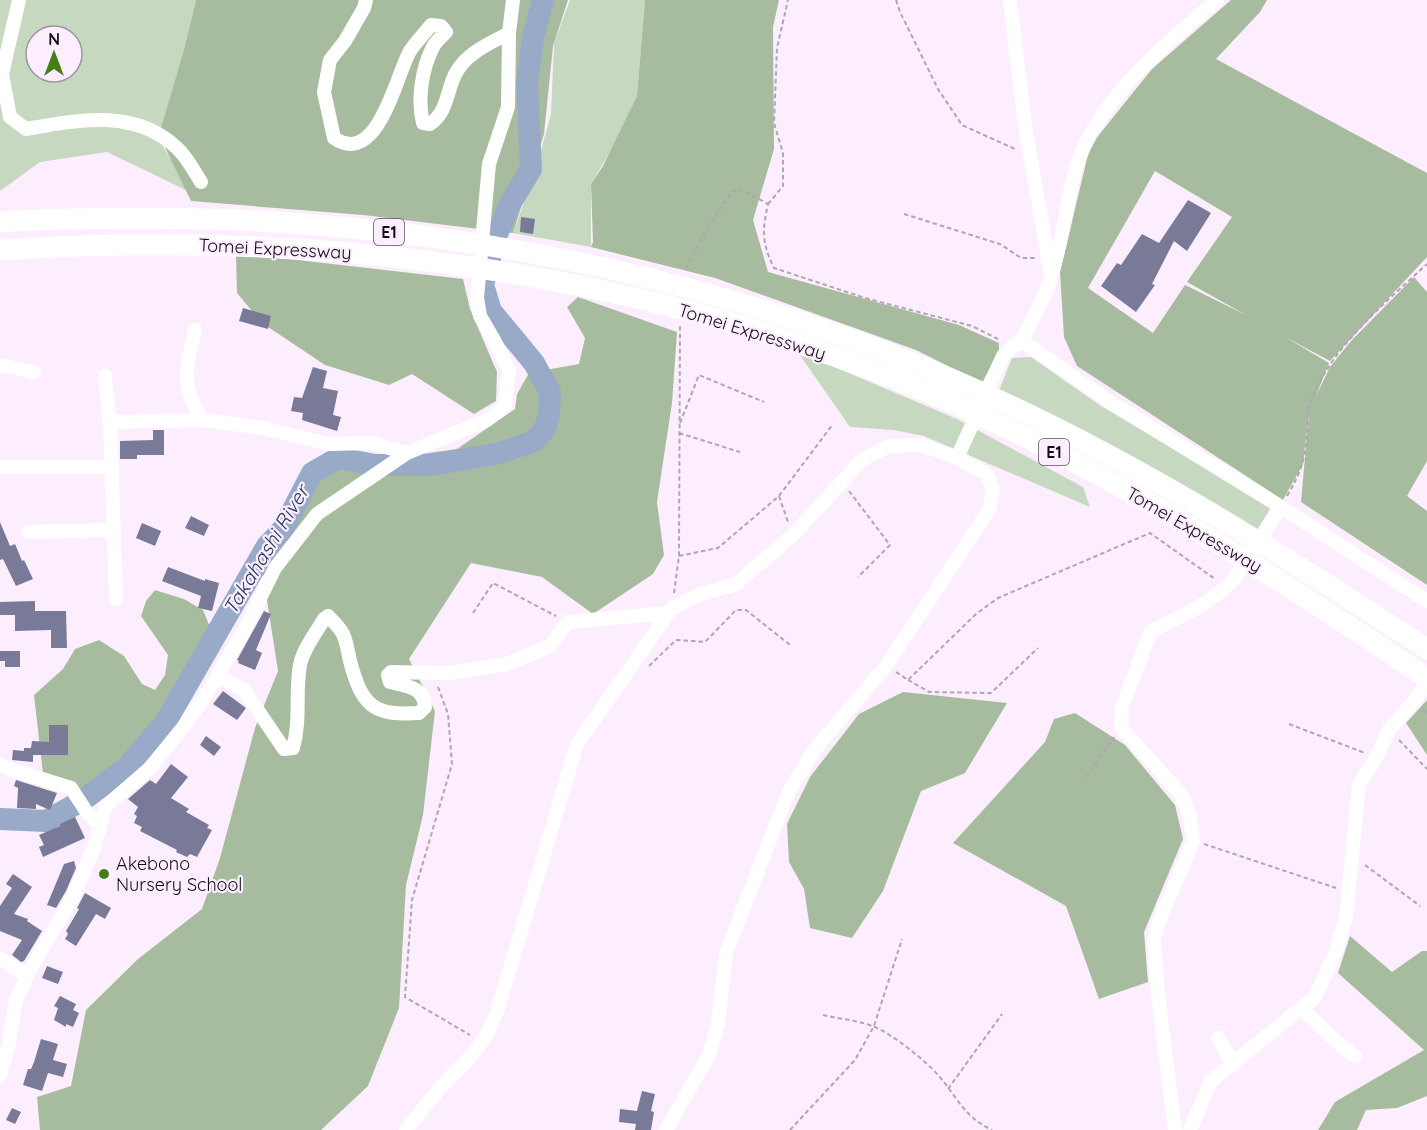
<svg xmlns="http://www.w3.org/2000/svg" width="1427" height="1130" font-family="Quicksand,sans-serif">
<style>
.green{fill:#c7d8c1;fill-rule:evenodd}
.forest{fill:#a7bc9e;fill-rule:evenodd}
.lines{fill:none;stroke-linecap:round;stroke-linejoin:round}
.river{stroke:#98aac7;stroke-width:22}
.building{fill:#787a98}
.path{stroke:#b0a5b2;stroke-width:2;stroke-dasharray:4.5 3;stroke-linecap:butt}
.minor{stroke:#fff;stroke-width:14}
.highway{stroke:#fff;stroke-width:21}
.poi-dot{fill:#457e17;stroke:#fceefe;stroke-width:2}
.labels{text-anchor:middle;stroke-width:4.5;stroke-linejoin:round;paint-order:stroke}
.shield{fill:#fceefe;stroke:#58505a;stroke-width:1.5}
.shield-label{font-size:16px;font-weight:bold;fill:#120c13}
.street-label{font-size:18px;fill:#120c13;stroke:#fceefe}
.poi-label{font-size:18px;fill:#120c13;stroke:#fceefe;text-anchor:start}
.water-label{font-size:20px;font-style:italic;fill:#203860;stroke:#fceefe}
</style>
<rect width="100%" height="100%" fill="#fceefe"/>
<path class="green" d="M0,0H196L162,145L192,193L107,152L40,162L0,191ZM36,36H72V72H36Z
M570,0H645L637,96L614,145L591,184V247L513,233L536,169L551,114L554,43Z
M797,351L957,419L1083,487L1090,507L924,436L894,430L850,427Z
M1031,357L1101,406L1271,507L1254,535L998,393L1012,358Z"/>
<path class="forest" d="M196,0H568L553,46L544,134L513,233L363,215L191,201L159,135L184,50Z
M645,0H779L773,27L774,149L753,220L768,272L959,325L999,343V350L982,383L916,350L715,278L591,247L593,242L591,184L603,166L637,96Z
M1231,0H1267L1260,12L1216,59L1427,173V257L1330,361L1285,337L1329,363L1316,396L1330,367L1351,341L1414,277L1427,292V461L1407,496L1427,511V585L1301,502L1309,412L1303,464L1283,500L1077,366L1064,337L1060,272L1090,146L1152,69ZM1155,171L1232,217L1187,282L1246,315L1185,285L1153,333L1088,288Z
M236,253L463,279L470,309L497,372L496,401L474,414L412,374L389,385L325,365L262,323L237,293Z
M578,297L677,332L672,403L657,502L664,555L653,574L593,614L542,577L471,563L409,659L435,711L423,815L406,885L399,1008L368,1086L321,1130H40L37,1097L71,1086L86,1010L138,959L202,909L220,858L255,728L278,671L262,568L322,468L457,449L515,409L517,394L529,373L579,364L585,338L567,307Z
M155,590L184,599L203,610L212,632L184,700L141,760L99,800L85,798L43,774L34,695L63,669L75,649L99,640L124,656L142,684L155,690L165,675L168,655L141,616L146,601Z
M903,692L1007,703L965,773L921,791L883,891L852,938L810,928L804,889L789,862L787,824L810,777L859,714Z
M1427,700V755L1406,723Z
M1075,713L1125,745L1175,805L1183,839L1144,932L1148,982L1099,999L1066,906L953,843L1045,742L1054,719Z
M1350,936L1392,972L1422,951H1427V1096L1397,1108L1366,1110L1357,1130H1318L1335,1102L1424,1050L1338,973Z"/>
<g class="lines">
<path class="river" d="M0,819L46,821L83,800L126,768L165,723L267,546L283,529L312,473L338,458L375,465H431L500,453L534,441L545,429L549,414L550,392L534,363L491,311L483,285L495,239L510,204L531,169L527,83L533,38L543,0"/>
</g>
<path class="building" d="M1188,200L1211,213L1187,251L1174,241L1152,284L1155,285L1136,312L1101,286L1117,263L1121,265L1142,234L1159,243Z
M521,217L535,219L533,234L520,232Z
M243,308L271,316L268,329L239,321Z
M313,367L327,371L323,388L338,391L333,415L341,417L337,431L302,420L303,413L291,411L294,397L302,398Z
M153,430H164V455H137V459H120V441L153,440Z
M191,516L209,525L204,536L185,528Z
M0,522L10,546L15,544L22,561L24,560L33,579L16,586L3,559L0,560Z
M142,523L161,531L155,546L136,538Z
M168,567L205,581V579L219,583L212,611L198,608L201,596L162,581Z
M35,601V611H66L67,648H51V630L15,631V615H0V602Z
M264,611L271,614L256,650L262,653L255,670L238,663L239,661L237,660Z
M0,651H20V667H5V661H0Z
M223,691L246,708L237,720L213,704Z
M49,725H68V755H33V762L12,760L13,750L24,751V748H31L32,741L49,742Z
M206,736L221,747L214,756L200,745Z
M171,764L188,777L171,798L189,809L186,812L209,825L207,828L212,830L197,857L190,854L187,857L176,852L177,850L140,831L142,827L134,823L137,816L134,814L138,807L128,799L150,780L156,784Z
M16,780L57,793L50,810L36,804V809L17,808L18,788L14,786Z
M75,817L85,838L43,857L39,847L44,845L39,835L60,826V824Z
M74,861L76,868L66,891L56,908L47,905L64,864Z
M13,874L32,887L14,914L28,919L27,921L42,931L24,961L21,962L12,955L22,940L0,931V906L12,888L6,884Z
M85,893L111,908L105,919L96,914L76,946L65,939L68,934L66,931L79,909L77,908Z
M47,966L63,972L58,984L42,978Z
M60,996L76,1004L73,1010L79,1013L73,1027L66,1024V1027L54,1020L58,1008L54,1006Z
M41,1039L58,1044L53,1060L67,1064L63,1077L48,1073L42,1091L23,1085L28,1069H31L34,1062Z
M642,1091L655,1094L651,1111L654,1112L651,1130H635L636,1124L619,1122L620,1109L637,1111Z
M12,1108L21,1112L15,1124L6,1120Z"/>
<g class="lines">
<path class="path" d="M896,0L900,12L938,89L962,125L1017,150
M768,204L783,186V153L774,123L777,48L788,0
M904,214L1000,244L1021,258H1036
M686,269L705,232L732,191L743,190L768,204C762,231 762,243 774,268L865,298L972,326L1000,340
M680,423L699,375L764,402
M679,433L740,452
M849,491L890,545L858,577
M779,496L788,522
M1287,496C1299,475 1305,462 1307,436C1308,428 1306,417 1308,409C1327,350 1383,305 1427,264
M679,556L718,548L779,496L833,424
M674,593L679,556L680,326
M473,613L493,583L556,616
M649,666L676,640L705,642L736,610H746L790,645
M896,672L908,680L976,614L998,598L1150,533L1215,579
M908,680L929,692L991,693L1038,648
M438,687L448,714L452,764L412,900L405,997L470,1035
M1422,710L1427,713
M1289,724L1365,753
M1399,740L1427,769
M1086,777L1114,737
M1204,844L1336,888
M1365,865L1420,906
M823,1015C839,1019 857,1020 872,1026C890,1032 926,1061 938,1075C959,1099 962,1115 992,1130
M948,1089L1002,1014
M790,1130L855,1060L874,1026L902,939"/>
<path class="minor" d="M19,0L2,74L10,117L26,129C78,120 135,108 177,148C187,157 194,171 201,182
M366,0L364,8L345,41L330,60L324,92L334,138C378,168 396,75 410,51C416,42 424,34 431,25L441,26L446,32C442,37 436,41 433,47C422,68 417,100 423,123L430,124C449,111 446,89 457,71C468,52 491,43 509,33
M1010,0L1025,125L1050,270
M1217,0C1170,41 1116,84 1087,141C1072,169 1069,199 1063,229C1058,251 1053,276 1044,296C1037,311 1029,326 1022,341L1113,404L1281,507L1427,601
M195,330C186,369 179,385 203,420L262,428L329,444L371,443L407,453
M0,365L34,372
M105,376L110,426
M957,458L1003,356L1012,347L1022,341
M3,467H112
M28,532L114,530
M116,599L110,422L203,420
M218,676L244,690L284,749L293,748C301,720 295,692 300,665C303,649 316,633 324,619L328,616C333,621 340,628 343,634C347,642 348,653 350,661C362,706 373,716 419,713L425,707C424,687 407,686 390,682L388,675L391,672L450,673L507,664L550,646L568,622L668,613
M0,764L7,768L71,788L86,811L100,826
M0,958L27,977
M1302,1009L1338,1043L1355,1056
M1218,1038L1233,1065
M0,1075L8,1047L16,1000L31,968L74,895L94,847L106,806L150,768L185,725L209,690L244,631L275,568L317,514L407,453L487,420L505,406L509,370L494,340L480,316L477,298L489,164L508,107L509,33L513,0
M406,1130L440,1088L473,1054L486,1036L497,1012L577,744L672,608L701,594L736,584L793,535L863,459L889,446L922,445L957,458L987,474L993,489L989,510L886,666L816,748L789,791L726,953L718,1024L710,1053L666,1130
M1175,1130L1157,985L1154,940L1158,924L1193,841L1190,816L1180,793L1121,728L1122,707L1151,631C1181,616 1211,604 1234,579L1281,507
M1190,1130L1211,1081L1315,997L1335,954L1346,917L1359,784L1376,758L1389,730L1415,700L1427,682"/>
<path class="highway" d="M0,222C23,220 46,220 69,219C125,218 181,218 237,220C518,233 793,297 1046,423C1179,489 1303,568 1427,649
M0,250C318,229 642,270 937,396C1110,471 1271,572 1427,678"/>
</g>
<circle class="poi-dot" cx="104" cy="874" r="6"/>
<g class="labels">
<g class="shield">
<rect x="374" y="219" width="30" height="26" rx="4.5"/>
<rect x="1039" y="439" width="30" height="26" rx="4.5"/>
</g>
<g class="shield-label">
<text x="389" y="238">E1</text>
<text x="1054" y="458">E1</text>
</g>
<g class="street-label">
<text transform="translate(275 249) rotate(3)" y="6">Tomei Expressway</text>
<text transform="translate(752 332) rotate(17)" y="6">Tomei Expressway</text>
<text transform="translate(1194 530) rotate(30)" y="6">Tomei Expressway</text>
</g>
<g class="poi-label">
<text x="116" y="870">Akebono<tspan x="116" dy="21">Nursery School</tspan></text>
</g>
<g class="water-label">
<text transform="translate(266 550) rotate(-59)" y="7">Takahashi River</text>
</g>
</g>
<g transform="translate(54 54)"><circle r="28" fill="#fceefe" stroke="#9e94a0" stroke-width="1.5"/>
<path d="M0-4.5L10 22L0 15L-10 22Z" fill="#457e17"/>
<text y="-9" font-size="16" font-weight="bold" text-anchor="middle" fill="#120c13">N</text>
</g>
</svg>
